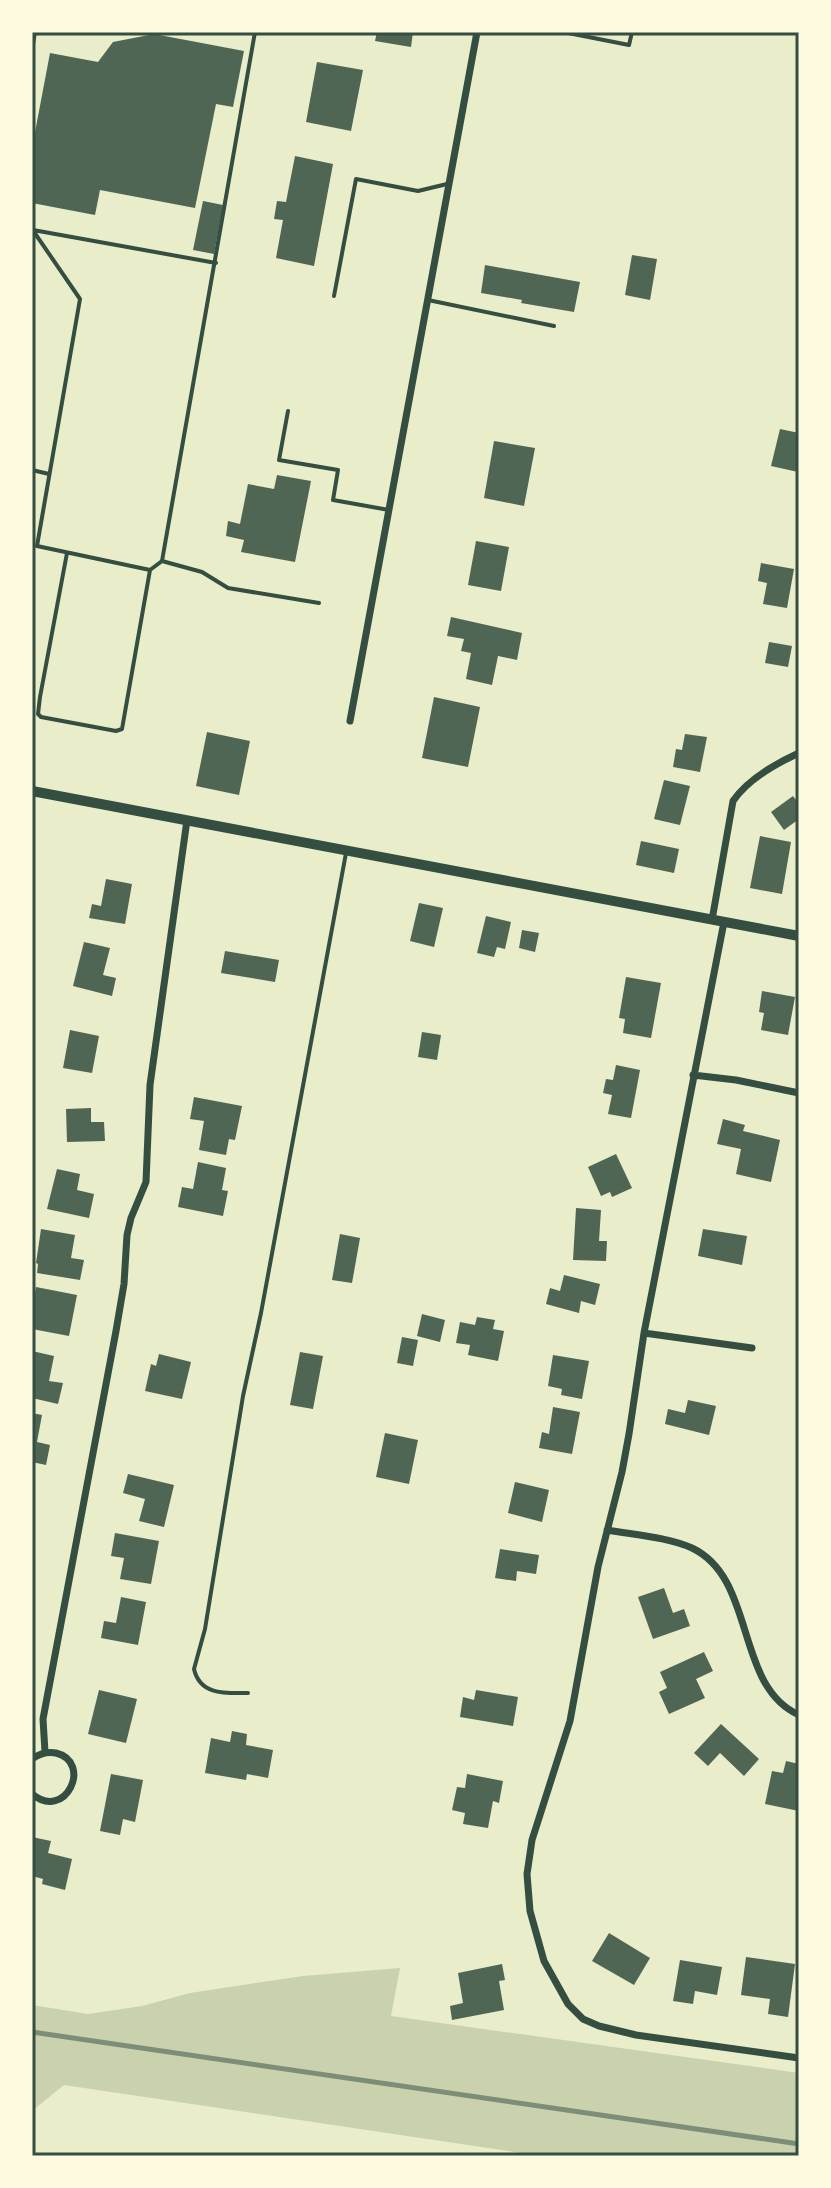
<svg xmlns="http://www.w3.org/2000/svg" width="831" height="2188" font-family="'PT Sans Narrow',sans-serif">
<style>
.green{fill:#cad2ad}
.building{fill:#4f6655}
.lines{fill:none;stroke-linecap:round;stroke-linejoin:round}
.service{stroke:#344e41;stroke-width:4}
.minor{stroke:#344e41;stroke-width:7}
.secondary{stroke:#344e41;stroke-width:10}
.rail{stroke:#7c8e77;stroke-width:5}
.neatline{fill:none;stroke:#344e41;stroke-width:3}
</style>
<rect width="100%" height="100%" fill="#e9edc9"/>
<path class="green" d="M400,1968L391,2016L799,2073V2156H542L64,2085L32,2111V2005L88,2014L142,2006L190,1993L303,1976Z"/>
<path class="building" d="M377,32H413L411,47L375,41Z
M154,34L244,51L233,107L216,104L195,208L100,190L95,215L32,203V148L50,53L98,62L113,42Z
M317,62L363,70L351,131L306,122Z
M295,156L333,164L314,266L276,258L283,220L274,219L277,201L286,202Z
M203,201L223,205L214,254L193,250Z
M632,255L657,259L650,300L625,295Z
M485,265L580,282L574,312L521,303L522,300L481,293Z
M780,429L799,433L798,472L771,466Z
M494,441L535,448L524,506L484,498Z
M277,475L311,481L295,562L241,552L244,540L226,536L228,521L240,524L248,484L274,489Z
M476,541L509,547L501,591L468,585Z
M761,563L794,569L787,608L763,604L767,583L758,581Z
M451,617L522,633L517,660L498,656L492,685L466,679L471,653L461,651L464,639L447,636Z
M769,642L792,646L788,667L765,663Z
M434,697L480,707L468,767L422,758Z
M207,732L250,741L239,795L196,786Z
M685,734L707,737L700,772L673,767L676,749L682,750Z
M664,780L690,786L680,825L654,819Z
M793,796L799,804V819L784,830L771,812Z
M760,836L791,842L782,894L750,888Z
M641,841L679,849L674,873L636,865Z
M106,879L132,884L125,924L89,918L92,904L101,906Z
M419,903L443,908L434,947L410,941Z
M486,916L511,922L505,949L497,947L494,957L477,953Z
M522,930L539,933L535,952L519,948Z
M84,942L110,948L103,975L116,978L112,996L73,986Z
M225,951L279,960L275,982L221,973Z
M626,977L661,983L651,1038L623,1033L625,1019L619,1018Z
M762,991L795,997L788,1035L761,1030L764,1013L759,1012Z
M70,1030L99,1036L92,1073L63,1068Z
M422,1032L441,1035L437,1060L418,1057Z
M616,1065L640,1070L631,1118L608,1114L612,1095L603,1093L606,1079L613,1080Z
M194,1097L242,1106L235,1140L229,1139L226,1155L199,1150L204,1121L190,1119Z
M91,1108V1122H104L105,1141L67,1142L66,1109Z
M723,1119L745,1125L743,1131L780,1140L771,1182L736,1174L741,1149L717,1144Z
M616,1154L632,1188L612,1197L610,1192L601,1196L588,1167Z
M198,1162L226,1168L222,1190L228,1191L223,1216L178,1207L182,1187L193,1189Z
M57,1169L80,1174L77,1190L94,1194L89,1218L47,1209Z
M576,1208L601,1210L599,1241H607L606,1261L573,1260Z
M41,1229L75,1235L71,1258L84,1260L80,1280L37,1273L38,1264L36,1263Z
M703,1229L747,1236L742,1265L698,1256Z
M340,1234L360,1238L352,1283L332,1280Z
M564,1275L600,1284L595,1305L581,1301L579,1313L546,1304L550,1288L560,1291Z
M36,1287L77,1295L69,1336L32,1329V1309Z
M422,1314L445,1320L440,1342L417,1336Z
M477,1317L495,1320L493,1329L504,1331L498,1361L468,1355L470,1345L456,1343L460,1322L475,1325Z
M402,1337L418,1340L413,1366L397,1363Z
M32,1351L54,1356L49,1381L63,1383L58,1404L32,1398Z
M300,1352L323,1356L313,1409L290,1405Z
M159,1354L191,1362L182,1399L145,1391L151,1364L156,1366Z
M553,1355L589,1361L582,1399L561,1395L562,1389L548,1386Z
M688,1400L716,1406L709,1435L665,1424L668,1409L685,1413Z
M553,1407L580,1412L572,1454L539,1448L542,1432L549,1434Z
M32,1413L42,1415L37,1442L50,1445L46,1465L32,1462Z
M385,1433L418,1440L409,1484L376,1477Z
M128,1474L174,1485L164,1527L139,1521L145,1499L123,1493Z
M515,1482L549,1490L542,1522L508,1513Z
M115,1533L159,1541L151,1584L120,1579L124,1558L111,1556Z
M500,1549L539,1555L536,1574L517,1571L516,1581L495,1578Z
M664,1588L673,1613L684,1609L690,1626L653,1639L638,1597Z
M121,1597L146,1602L138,1645L101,1638L104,1621L116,1623Z
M704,1652L713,1671L696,1679L705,1698L669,1714L659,1692L667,1688L660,1672Z
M99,1690L137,1699L126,1743L88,1734Z
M476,1690L518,1697L513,1726L460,1717L463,1697L474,1700Z
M721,1724L759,1759L744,1776L720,1753L708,1766L694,1753Z
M232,1731L247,1734L246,1745L273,1750L268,1778L247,1774L246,1780L205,1773L211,1738L230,1742Z
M786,1761L799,1764V1811L765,1804L772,1771L783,1773Z
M111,1774L143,1780L135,1822L123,1819L120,1835L100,1831Z
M467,1774L503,1781L499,1803L493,1801L488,1828L463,1824L465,1813L452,1810L457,1787L465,1788Z
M32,1837L51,1841L48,1853L72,1859L65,1890L42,1884L43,1879L32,1876Z
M609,1933L650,1958L634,1985L592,1961Z
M746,1957L795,1964L788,2017L768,2014L770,1999L741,1995Z
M680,1960L722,1967L717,1995L695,1991L693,2004L673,2001Z
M502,1964L505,1980L499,1981L504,2010L452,2020L450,2006L463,2003L458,1973Z"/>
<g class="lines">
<path class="service" d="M563,32L629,45L632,32
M32,51L35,32
M32,229L80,299L37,546L150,570L162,561L255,32
M33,230L216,263
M334,296L356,179L418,191L447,184
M428,300L554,326
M288,411L279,460L338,470L333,500L389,510
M32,470L49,474
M67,553L40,697L38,714L41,717L116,731L122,729L150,570
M162,561L202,572L228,588L319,603
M248,1693C227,1693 200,1696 194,1669L205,1629L243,1396L261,1313L346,853"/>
<path class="minor" d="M350,721L477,32
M712,920L733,801C748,779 775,764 799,753
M724,922L644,1333L629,1434L622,1472L598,1567L570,1721L532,1840L527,1874L530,1911L544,1961L568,2004L583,2019L599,2026L636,2035L799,2058
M693,1075L736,1080L799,1093
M644,1333L752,1348
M607,1530C635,1535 667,1537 692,1548C757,1579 734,1686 799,1715
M45,1752L43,1719L116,1331L124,1284L127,1235L131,1218L146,1182L150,1085L187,820
M32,1759C39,1754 46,1751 56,1753C93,1762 66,1822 32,1794"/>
<path class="secondary" d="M32,791L799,936"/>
<path class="rail" d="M32,2032L799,2144"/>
</g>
<rect width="831" height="2188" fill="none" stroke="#fefae0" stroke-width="68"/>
<rect x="34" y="34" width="763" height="2120" class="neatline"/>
</svg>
